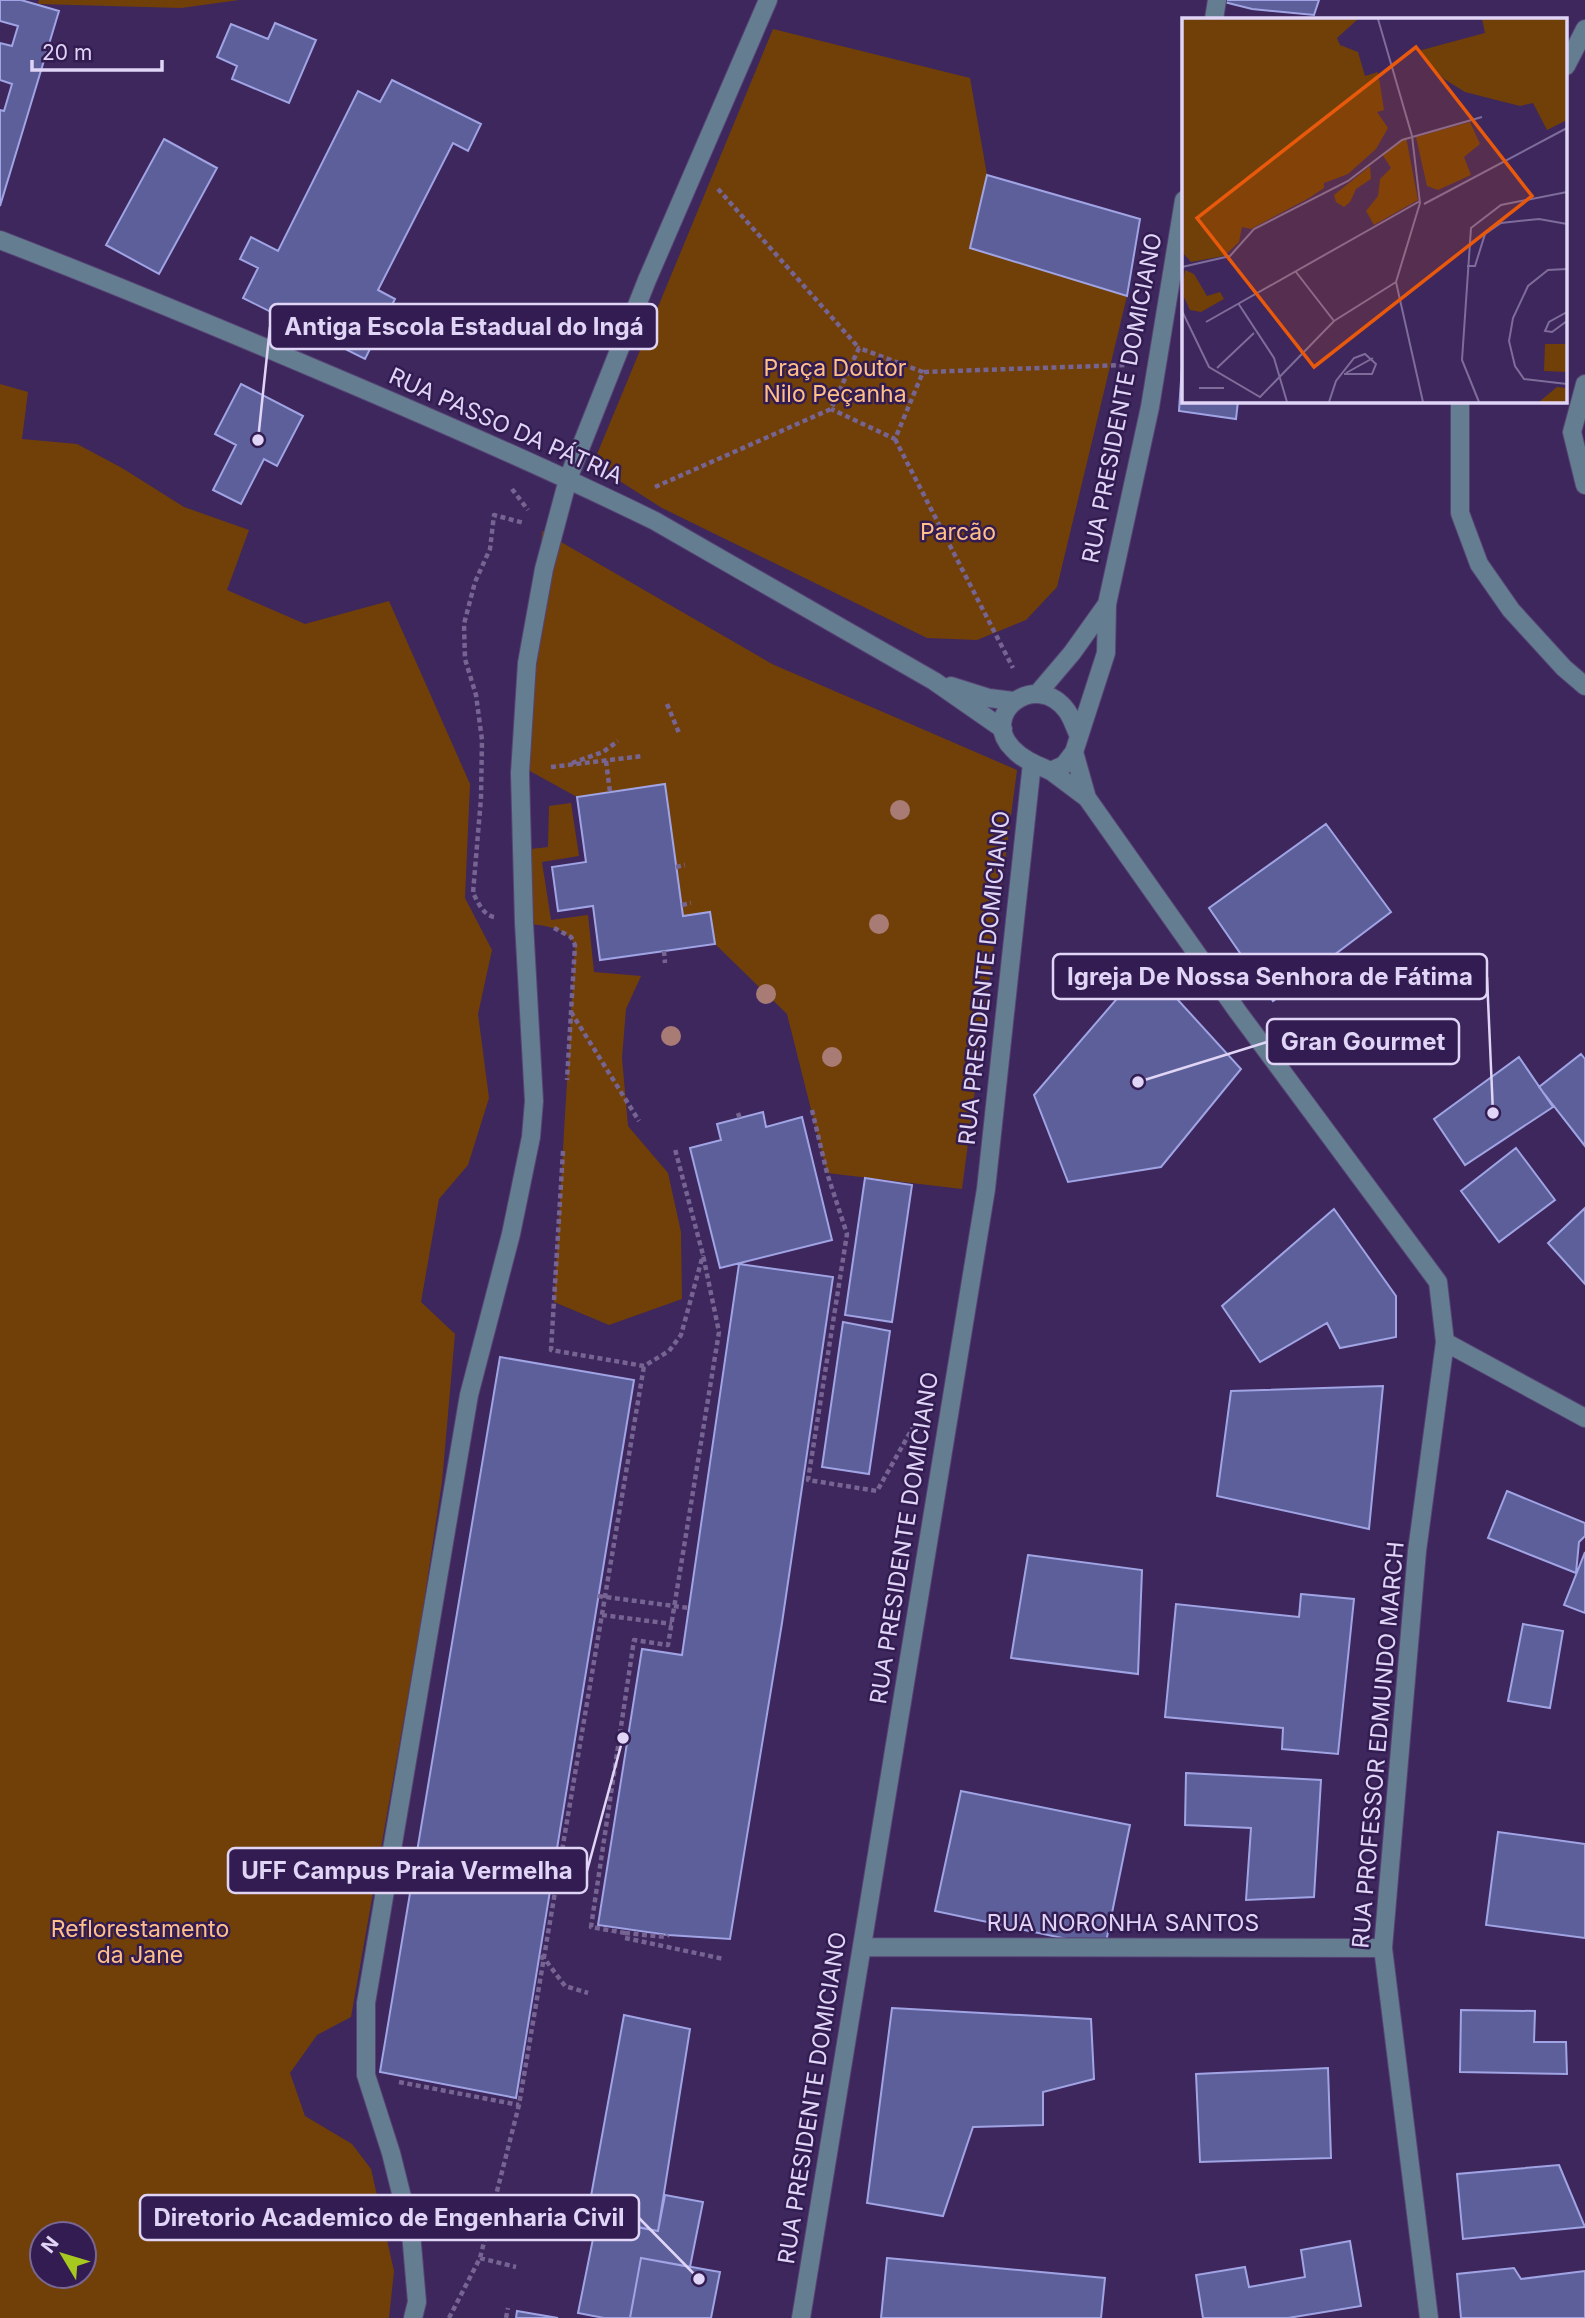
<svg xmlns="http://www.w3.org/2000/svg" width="1585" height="2318" font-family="Inter,sans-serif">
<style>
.green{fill:#714008;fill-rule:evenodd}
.building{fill:#5d5f9a;stroke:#a0a4e4;stroke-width:2}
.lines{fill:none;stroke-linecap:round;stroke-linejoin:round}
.minor-casing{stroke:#574375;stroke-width:20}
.path{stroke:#766492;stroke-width:4.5;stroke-dasharray:5 3.5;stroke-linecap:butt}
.minor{stroke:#647d90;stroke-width:18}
.path-bridge{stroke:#766492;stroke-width:4.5;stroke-dasharray:5 3.5;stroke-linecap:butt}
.tree{fill:#a87b74}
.labels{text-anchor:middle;stroke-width:5;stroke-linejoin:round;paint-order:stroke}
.park-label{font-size:23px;fill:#ffbf88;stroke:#331c51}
.street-label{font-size:23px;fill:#e0d5f6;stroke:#331c51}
.inset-road{fill:none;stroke:#7e6d9a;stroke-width:2}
.view{fill:#e8590c;fill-opacity:0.15;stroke:#e8590c;stroke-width:3.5}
.inset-edge{fill:none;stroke:#e0d5f6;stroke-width:3.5}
.leader{fill:none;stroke:#e0d5f6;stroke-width:2.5}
.callout-dot{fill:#e0d5f6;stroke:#331c51;stroke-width:2.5}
.callout{fill:#331c51;stroke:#e0d5f6;stroke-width:2.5}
.callout-label{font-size:24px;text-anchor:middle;font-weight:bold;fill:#e0d5f6}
</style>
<rect width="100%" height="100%" fill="#3d275c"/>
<path class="green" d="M39,0H239L181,8L38,4Z
M773,29L970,78L987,175L971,248L1127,296L1057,587L1026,620L977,640L927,638L662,508L593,464Z
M0,384L28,392L22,439L77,444L122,468L184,507L249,530L227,590L305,624L389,601L470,784L465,898L492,950L478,1014L489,1098L468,1165L439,1199L421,1302L455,1334L442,1482L420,1628L351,2017L317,2035L290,2073L305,2116L352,2144L371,2169L394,2271L389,2318H0ZM42,2234H84V2276H42Z
M542,531L772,664L1017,770L962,1189L827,1173L787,1014L715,944L710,912L683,916L665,785L577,797L528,770Z
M571,803L579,856L542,862L551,920L588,915L594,972L641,976L626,1009L622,1058L628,1126L668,1173L681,1232L682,1299L609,1325L554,1302L575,945C565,926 543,926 524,923L522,850L548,847L549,806Z"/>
<path class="building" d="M0,0H21L59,11L0,206V110L4,111L12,84L0,80V43L12,46L18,26L0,21Z
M1224,0H1319L1314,15L1252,9L1224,2Z
M275,23L316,40L289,103L232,79L237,66L217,57L231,24L268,39Z
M392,80L481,124L468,151L453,143L378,290L395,299L365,359L243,298L258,268L240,259L251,237L278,251L358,91L380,102Z
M164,139L217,168L159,274L106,245Z
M987,175L1140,219L1127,296L970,248Z
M1183,350L1184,401H1238L1236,419L1179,411Z
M241,384L303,416L277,466L264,459L241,504L213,490L236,445L215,434Z
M665,784L683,916L710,912L715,944L600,960L593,906L558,911L552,867L586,862L577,797Z
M1326,824L1391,912L1273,1001L1209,908Z
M1146,965L1241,1069L1161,1167L1068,1182L1034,1095Z
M1581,1054L1585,1059V1146L1539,1087Z
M1519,1057L1553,1107L1465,1165L1434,1119Z
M763,1112L766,1127L802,1117L832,1240L720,1268L690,1148L721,1140L717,1124Z
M1516,1148L1555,1200L1499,1242L1461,1191Z
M865,1178L912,1185L892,1322L845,1315Z
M1585,1208V1284L1548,1243Z
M1334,1209L1396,1296V1337L1340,1348L1327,1323L1260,1362L1222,1306Z
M739,1264L833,1277L782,1623L730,1939L668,1935L598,1925L642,1649L682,1655Z
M843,1322L890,1331L869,1474L822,1467Z
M500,1357L634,1380L516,2098L380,2072Z
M1383,1386L1369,1529L1217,1496L1231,1391Z
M1507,1491L1585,1523V1536L1579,1542L1576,1573L1488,1538Z
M1585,1552V1613L1564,1605Z
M1028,1555L1142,1570L1138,1674L1011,1658Z
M1301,1594L1354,1599L1338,1754L1282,1749L1283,1728L1165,1717L1176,1604L1299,1617Z
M1523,1624L1563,1631L1550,1708L1508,1701Z
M1186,1773L1321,1780L1314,1897L1246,1900L1251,1828L1185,1825Z
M961,1791L1130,1825L1105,1947L935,1911Z
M1498,1832L1585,1844V1938L1486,1925Z
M892,2008L1091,2019L1094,2079L1043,2092V2125L973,2127L943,2216L867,2203Z
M1461,2010L1535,2011L1534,2042H1566L1567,2074L1460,2072Z
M624,2015L690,2029L658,2231L587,2218Z
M1328,2068L1331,2158L1200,2162L1196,2074Z
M1559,2165L1585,2227L1463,2239L1457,2174Z
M665,2195L703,2202L690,2267L641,2258L630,2318H604L578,2313L597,2219L658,2231Z
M1350,2241L1361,2306L1288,2318H1203L1196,2275L1245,2267L1249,2287L1305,2277L1301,2250Z
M641,2258L720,2272L711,2318H630Z
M887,2258L1105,2278L1101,2318H881Z
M1514,2268L1521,2279L1585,2271V2318H1461L1457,2274Z
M517,2311L558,2318H516Z"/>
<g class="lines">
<g class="minor-casing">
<path id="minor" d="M1214,19L1217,0
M1566,66L1585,29
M0,240C109,282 217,327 325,373C436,420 547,468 655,521L934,681L1003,729
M1585,384L1572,432L1585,485
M1460,401V513L1479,564L1511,610L1564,668L1585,686
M951,686L989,698L1013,701
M1038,693L1072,653L1107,604
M1079,736C1075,728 1072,718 1067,711C1036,669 978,714 1013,749C1023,760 1037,765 1051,771L1064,765L1074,752L1106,653L1107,604L1150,407L1184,200
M1074,752L1087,798
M1051,771L1087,798L1238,1012L1438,1282L1445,1342L1585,1418
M862,1947L1383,1948
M413,2318L417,2302L411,2233L391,2153L366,2075V2003L469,1395L511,1234L531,1137L534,1101L524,923L520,773L527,663L544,569L568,479L647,280L768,0
M801,2318L986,1189L1032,763
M1429,2318L1383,1948L1417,1551L1445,1342"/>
</g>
<path class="path" d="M718,189L859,348
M924,372L1125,365
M895,439L1013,668
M655,487L831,409L859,348L923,372L895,439L831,409
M512,489L528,510
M667,704L679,733
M606,761L610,792
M572,763L603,752L618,741
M551,767L643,756
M676,867L685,865
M682,905L691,903
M494,917C483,915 478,902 473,893L481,798L482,740L476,695L465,659L464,624L475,582L490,549L494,515L524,523
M554,928L571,937L575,945L567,1080
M664,951L665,963
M571,1012L639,1121
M812,1110L827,1173L847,1234L808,1480L877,1491L912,1429L917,1430
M738,1113L740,1119
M563,1151L551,1350L644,1366L669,1351L681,1335L703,1255
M602,1615L672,1624
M625,1933L591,1927L634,1640L668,1645L719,1332L703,1255L675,1149
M625,1933L666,1937L668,1935
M625,1938L724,1959
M540,1957L544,1958L565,1986L588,1993
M399,2082L519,2105
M480,2258L516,2267
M449,2318L480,2258L519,2105L644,1366
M506,2318L508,2308"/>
<use href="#minor" class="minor"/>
<path class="path-bridge" d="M598,1596L689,1608"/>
</g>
<g class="tree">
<circle cx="900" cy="810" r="10"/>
<circle cx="879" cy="924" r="10"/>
<circle cx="766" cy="994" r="10"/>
<circle cx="671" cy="1036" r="10"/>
<circle cx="832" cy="1057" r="10"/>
</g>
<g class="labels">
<g class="park-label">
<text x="835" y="376">Praça Doutor<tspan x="835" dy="26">Nilo Peçanha</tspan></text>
<text x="958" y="540">Parcão</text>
<text x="140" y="1937">Reflorestamento<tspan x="140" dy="26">da Jane</tspan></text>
</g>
<g class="street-label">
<text transform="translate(1122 398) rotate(-79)" y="8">RUA PRESIDENTE DOMICIANO</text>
<text transform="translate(506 426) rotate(24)" y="8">RUA PASSO DA PÁTRIA</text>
<text transform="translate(984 978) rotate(-84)" y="8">RUA PRESIDENTE DOMICIANO</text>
<text transform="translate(904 1538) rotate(-81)" y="8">RUA PRESIDENTE DOMICIANO</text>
<text transform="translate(1378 1745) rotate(-85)" y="8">RUA PROFESSOR EDMUNDO MARCH</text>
<text x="1123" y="1931">RUA NORONHA SANTOS</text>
<text transform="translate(812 2098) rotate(-81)" y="8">RUA PRESIDENTE DOMICIANO</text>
</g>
</g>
<g transform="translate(1182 18)">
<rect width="385" height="385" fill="#3d275c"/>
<path d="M0,1H176L155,20L158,27L176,34L183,58L196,54L202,92L195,94L206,110L194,131L166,156L142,165V170L127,180L69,211L60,209L57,224L42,238L9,244L0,234ZM300,1H385V102L365,112L351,85L338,88L283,74L262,61L236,33L303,15ZM288,104L298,126L282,139L289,157L256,172L245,168L234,119ZM224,119L236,182L192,207L184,193L196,178L198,161L209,150L200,136ZM198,140L188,148L189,161L174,171L168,184L162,189L154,184L152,177ZM3,252L12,256L25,278L38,274L42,281L19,294L8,292L0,275ZM363,326H385V354L362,353ZM375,369L385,370V384H357Z" fill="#714008"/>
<path class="inset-road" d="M196,1L230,118L238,185M238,185L214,264L241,384M242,186L385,110M285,248H293L303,216L319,205L357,201L385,206M0,249L48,238L72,211L166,163L220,122L300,99M385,251L366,252L346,268L331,300L327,323L333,348L342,361L385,366M114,254L152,303M56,285L92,340L105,384M0,293L27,349L78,379L152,303L214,264M385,294L367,304L363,313L370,314L385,303M24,304L238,183M35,350L72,315M164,355L191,340M17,370H42M147,384L154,363L172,340L183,336L194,346L190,356H162M297,384L280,342L289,210L319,187L385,174"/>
<path class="view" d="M234,29L350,178L132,349L15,200Z"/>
<rect width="385" height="385" class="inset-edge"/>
</g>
<path class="leader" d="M258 440L270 327M1493 1113L1487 977M1138 1082L1267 1042M623 1738L587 1871M699 2279L639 2218"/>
<g class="callout-dot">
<circle cx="258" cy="440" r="7"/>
<circle cx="1493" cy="1113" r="7"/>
<circle cx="1138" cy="1082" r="7"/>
<circle cx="623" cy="1738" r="7"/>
<circle cx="699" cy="2279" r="7"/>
</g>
<g class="callout">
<rect x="270" y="304" width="387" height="45" rx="7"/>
<rect x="1053" y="954" width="434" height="45" rx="7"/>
<rect x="1267" y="1019" width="192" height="45" rx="7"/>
<rect x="228" y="1848" width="359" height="45" rx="7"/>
<rect x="140" y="2195" width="499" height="45" rx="7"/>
</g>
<g class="callout-label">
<text x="464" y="335">Antiga Escola Estadual do Ingá</text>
<text x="1270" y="985">Igreja De Nossa Senhora de Fátima</text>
<text x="1363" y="1050">Gran Gourmet</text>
<text x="407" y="1879">UFF Campus Praia Vermelha</text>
<text x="389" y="2226">Diretorio Academico de Engenharia Civil</text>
</g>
<g transform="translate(63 2255) rotate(308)"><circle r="33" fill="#331c51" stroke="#786693" stroke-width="2"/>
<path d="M0-5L12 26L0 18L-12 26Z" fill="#a7c81f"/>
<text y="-10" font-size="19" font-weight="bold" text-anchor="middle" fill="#e0d5f6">N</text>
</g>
<path d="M32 60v10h130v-10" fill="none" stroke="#e0d5f6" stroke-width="3.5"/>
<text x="42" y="60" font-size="21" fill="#e0d5f6" stroke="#331c51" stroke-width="5" paint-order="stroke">20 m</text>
</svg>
